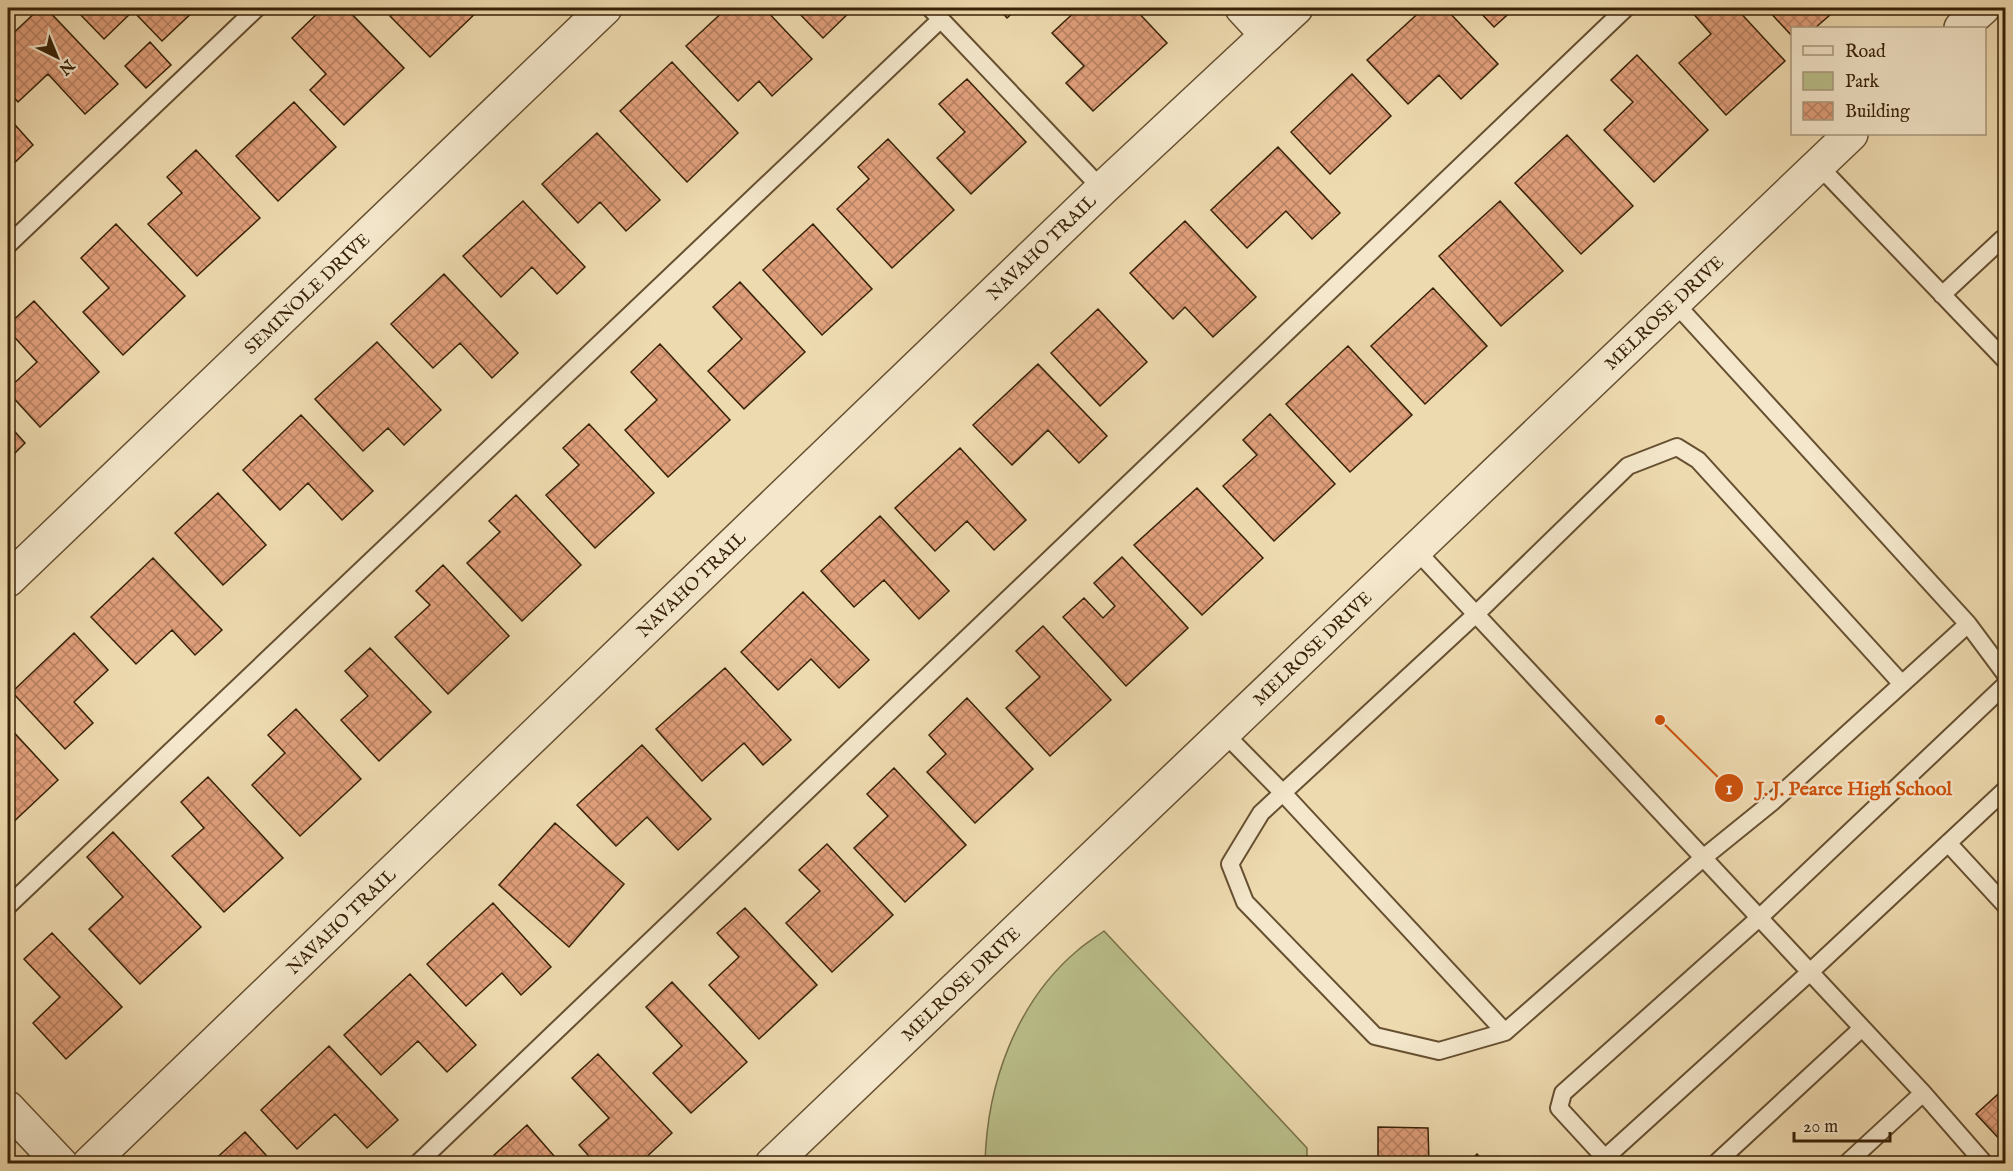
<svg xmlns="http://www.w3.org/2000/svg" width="2013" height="1171" font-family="'IM FELL English',serif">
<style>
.park{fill:#babf8a;stroke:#797048;stroke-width:1.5}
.building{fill:url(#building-cross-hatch);stroke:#382207;stroke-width:1.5}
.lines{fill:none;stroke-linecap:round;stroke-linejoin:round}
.service-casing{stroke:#665031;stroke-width:20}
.minor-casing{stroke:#665031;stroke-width:36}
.tertiary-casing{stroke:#665031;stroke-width:36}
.service{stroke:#f4e7cb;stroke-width:16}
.minor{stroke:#f4e7cb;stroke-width:33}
.tertiary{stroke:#f4e7cb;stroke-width:33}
.labels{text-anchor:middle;stroke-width:4.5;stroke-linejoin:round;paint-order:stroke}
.street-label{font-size:18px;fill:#382207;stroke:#f4e7cb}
.leader{fill:none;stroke:#ce510b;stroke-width:2}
.callout-dot{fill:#ce510b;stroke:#f4e7cb;stroke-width:2}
.mark-label{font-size:18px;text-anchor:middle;font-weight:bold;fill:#fff}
.callout-label{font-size:20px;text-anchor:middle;font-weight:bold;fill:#ce510b;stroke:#f4e7cb;stroke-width:4.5;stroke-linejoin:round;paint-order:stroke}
</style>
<defs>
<pattern id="building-cross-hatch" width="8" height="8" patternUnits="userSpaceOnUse" patternTransform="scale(1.5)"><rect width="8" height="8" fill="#e09f7b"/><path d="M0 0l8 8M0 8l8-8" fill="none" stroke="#b78163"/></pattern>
</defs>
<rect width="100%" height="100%" fill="#eedaaf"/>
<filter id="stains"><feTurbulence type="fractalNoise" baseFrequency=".00333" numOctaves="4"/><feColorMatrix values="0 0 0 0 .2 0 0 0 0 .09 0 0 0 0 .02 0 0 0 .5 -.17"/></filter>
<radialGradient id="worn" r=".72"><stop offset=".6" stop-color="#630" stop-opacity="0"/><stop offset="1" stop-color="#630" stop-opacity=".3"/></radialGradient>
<path class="park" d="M1104,931L1307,1148V1163H985C987,1084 1016,1002 1078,950C1086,943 1096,937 1104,931Z"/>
<path class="building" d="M40,8H46L118,84L85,114L48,74L18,102L8,91V38Z
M74,8H195L196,9L162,41L133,11L104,39Z
M323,8H346L404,68L344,125L310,90L326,74L292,38Z
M399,8H481L430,57L390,16Z
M727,8H764L812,59L772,96L759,81L738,101L686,46Z
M794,8H854L823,38Z
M998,8H1018L1007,18Z
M1079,8H1134L1167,43L1093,111L1066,83L1084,66L1052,33Z
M1424,8H1445L1498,64L1461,99L1439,75L1408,104L1367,60Z
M1476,8H1515L1494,27Z
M1694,8H1736L1785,61L1726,115L1679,63L1711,34L1691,11Z
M1766,8H1838L1815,28H1792V36Z
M150,42L171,65L146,88L125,66Z
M1637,55L1708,130L1654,182L1604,130L1633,102L1611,80Z
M672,62L738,133L687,182L620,111Z
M1352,74L1391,116L1330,174L1291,132Z
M967,79L1026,142L971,194L937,158L965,132L939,104Z
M294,102L336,147L278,201L236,156Z
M8,117L33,145L8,169Z
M597,133L660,200L626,231L600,202L578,223L542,184Z
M1567,135L1633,206L1581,254L1515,183Z
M888,139L954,210L892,268L837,209L869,179L858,167Z
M1278,147L1340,213L1312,239L1286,211L1247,248L1211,210Z
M196,150L260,218L197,276L148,224L182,193L167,177Z
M523,201L585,267L557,294L532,267L501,297L463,256Z
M1500,201L1563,271L1501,326L1439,256Z
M1185,221L1256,297L1213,337L1185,307L1173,319L1130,273Z
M116,224L185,296L123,355L83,312L109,288L81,258Z
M813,224L872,289L822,335L763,270Z
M444,274L518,353L492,378L460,343L433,368L391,324Z
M740,282L805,352L744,409L708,371L742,339L713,307Z
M1433,288L1487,346L1425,404L1371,346Z
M34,301L99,372L40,427L8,392V389L37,362L8,330V325Z
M1098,309L1147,362L1100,406L1051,353Z
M377,342L441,410L404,445L388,428L363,451L315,399Z
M660,344L730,420L668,477L625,430L657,400L631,372Z
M1348,346L1412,415L1350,472L1286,404Z
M1038,364L1107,436L1079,463L1048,430L1012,465L973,425Z
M1270,414L1335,484L1274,541L1223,486L1257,455L1243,440Z
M301,415L373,491L342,520L308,483L280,510L243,470Z
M8,424L25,443L8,460Z
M589,424L654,493L595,548L546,495L579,465L563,448Z
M960,448L1026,520L994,550L967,521L935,551L895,508Z
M1197,488L1263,558L1202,615L1134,545Z
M218,493L266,545L223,585L175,533Z
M516,495L581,565L522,621L467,563L500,532L489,521Z
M880,516L949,591L919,619L884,580L854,607L821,571Z
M1122,557L1188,628L1126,686L1063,617L1084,598L1103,618L1115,606L1094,583Z
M153,558L222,630L195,655L172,630L136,664L91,617Z
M443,565L509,636L448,694L395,637L430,605L416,591Z
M803,592L869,660L839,688L811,659L778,690L741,652Z
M1043,626L1111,700L1050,756L1006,708L1040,677L1016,651Z
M74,633L108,670L74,702L93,723L65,749L12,692Z
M370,648L431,712L379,761L341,720L368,696L345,671Z
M725,668L791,740L763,765L744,743L702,781L656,729Z
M967,698L1033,769L975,823L927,772L946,754L929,735Z
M296,709L361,779L300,836L252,785L285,753L268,735Z
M8,726L58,780L8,827Z
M642,745L711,819L678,850L647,817L616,846L577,805Z
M894,768L966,845L905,902L854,848L888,816L867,794Z
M208,777L283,858L224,912L172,856L204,828L181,802Z
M555,823L624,884L569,947L499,885Z
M113,832L201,927L140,984L89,929L123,897L87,857Z
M827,844L893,915L832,972L786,923L820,891L799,870Z
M493,903L551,967L521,995L502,973L466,1006L427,964Z
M745,908L817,985L759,1039L709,985L739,957L717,933Z
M52,933L122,1007L66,1059L33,1023L60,997L24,959Z
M410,974L476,1045L447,1072L418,1041L381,1075L344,1035Z
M672,982L747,1062L691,1113L653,1073L682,1046L646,1007Z
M329,1046L398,1120L367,1148L335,1114L297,1149L261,1110Z
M598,1054L672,1133L639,1164H596L579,1145L609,1118L572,1078Z
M2006,1087V1146L1976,1114Z
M527,1125L561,1164H502L494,1155Z
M1378,1127L1428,1128L1429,1164H1378Z
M245,1132L274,1164H210Z
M1477,1154L1486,1164H1467Z"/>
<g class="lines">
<g class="service-casing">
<path id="service" d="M930,8L1102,189
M1818,165L2006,361
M8,245L257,8
M1942,295L2002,239
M1674,302L1968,624L2006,675
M1415,549L1923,1093L1985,1164
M1902,684L1698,460L1677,447L1628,466L1475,615L1261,813L1230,864L1245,902L1375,1036L1439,1051L1505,1032L1703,858L1771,803L1968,624
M1224,733L1283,793L1505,1032
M1948,843L2006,906
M8,906L940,20
M1605,1158L1559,1108L1563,1093L1759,918L2006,684
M417,1164L1626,8
M1611,1164L1605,1158L1810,972L2006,789
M1715,1164L1862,1028
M1846,1164L1923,1093"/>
</g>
<g class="minor-casing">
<g id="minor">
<path d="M1242,8L1267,35"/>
<path id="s1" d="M8,580L605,8"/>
<path id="s2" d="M89,1164L1102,189L1296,8"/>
</g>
</g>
<g class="tertiary-casing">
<g id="tertiary">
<path d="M1961,28L1983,8"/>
<path d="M8,1108L61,1164"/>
<path id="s3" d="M772,1164L1851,134"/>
</g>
</g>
<use href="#service" class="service"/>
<use href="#minor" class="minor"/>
<use href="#tertiary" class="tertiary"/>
</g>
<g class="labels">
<g class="street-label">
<text dy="6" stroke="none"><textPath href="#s2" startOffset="1322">NAVAHO TRAIL</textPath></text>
<text dy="6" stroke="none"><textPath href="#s1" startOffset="414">SEMINOLE DRIVE</textPath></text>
<text dy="6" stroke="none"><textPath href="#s3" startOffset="1233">MELROSE DRIVE</textPath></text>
<text dy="6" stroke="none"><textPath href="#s2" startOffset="836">NAVAHO TRAIL</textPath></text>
<text dy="6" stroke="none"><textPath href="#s3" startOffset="747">MELROSE DRIVE</textPath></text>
<text dy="6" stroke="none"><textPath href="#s2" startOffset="350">NAVAHO TRAIL</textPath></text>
<text dy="6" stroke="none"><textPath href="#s3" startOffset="261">MELROSE DRIVE</textPath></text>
</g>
</g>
<path class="leader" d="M1660 720L1729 788"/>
<g class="callout-dot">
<circle cx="1660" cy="720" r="6"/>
<circle cx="1729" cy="788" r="15"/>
</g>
<g class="mark-label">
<text x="1729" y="794">1</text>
</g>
<g class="callout-label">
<text x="1854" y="795">J. J. Pearce High School</text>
</g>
<rect width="2013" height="1171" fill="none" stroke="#eedaaf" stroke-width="30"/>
<rect x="9" y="9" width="1995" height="1153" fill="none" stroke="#382207" stroke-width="3"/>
<rect x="15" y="15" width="1983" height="1141" fill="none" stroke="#382207" stroke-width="1.5"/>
<rect x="1791" y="27" width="195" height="108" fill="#f4e7cb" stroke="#a9987d" stroke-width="1.5"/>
<rect x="1803" y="46" width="30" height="9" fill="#f4e7cb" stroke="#a9987d" stroke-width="1.5"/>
<text x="1845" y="57" font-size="18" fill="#382207">Road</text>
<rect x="1803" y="72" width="30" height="18" fill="#babf8a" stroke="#a9987d" stroke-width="1.5"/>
<text x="1845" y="87" font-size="18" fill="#382207">Park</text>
<rect x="1803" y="102" width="30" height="18" fill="url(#building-cross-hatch)" stroke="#a9987d" stroke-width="1.5"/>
<text x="1845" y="117" font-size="18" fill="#382207">Building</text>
<g transform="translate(57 57) rotate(137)" stroke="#f4e7cb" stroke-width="4.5" paint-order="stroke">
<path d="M0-4.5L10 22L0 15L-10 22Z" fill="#382207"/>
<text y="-9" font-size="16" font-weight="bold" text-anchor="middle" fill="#382207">N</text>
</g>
<path d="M1794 1132v9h96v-9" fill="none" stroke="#382207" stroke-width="3"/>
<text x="1803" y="1132" font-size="18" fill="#382207" stroke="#f4e7cb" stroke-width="4.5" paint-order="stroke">20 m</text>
<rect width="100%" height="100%" filter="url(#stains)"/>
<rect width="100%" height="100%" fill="url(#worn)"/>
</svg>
